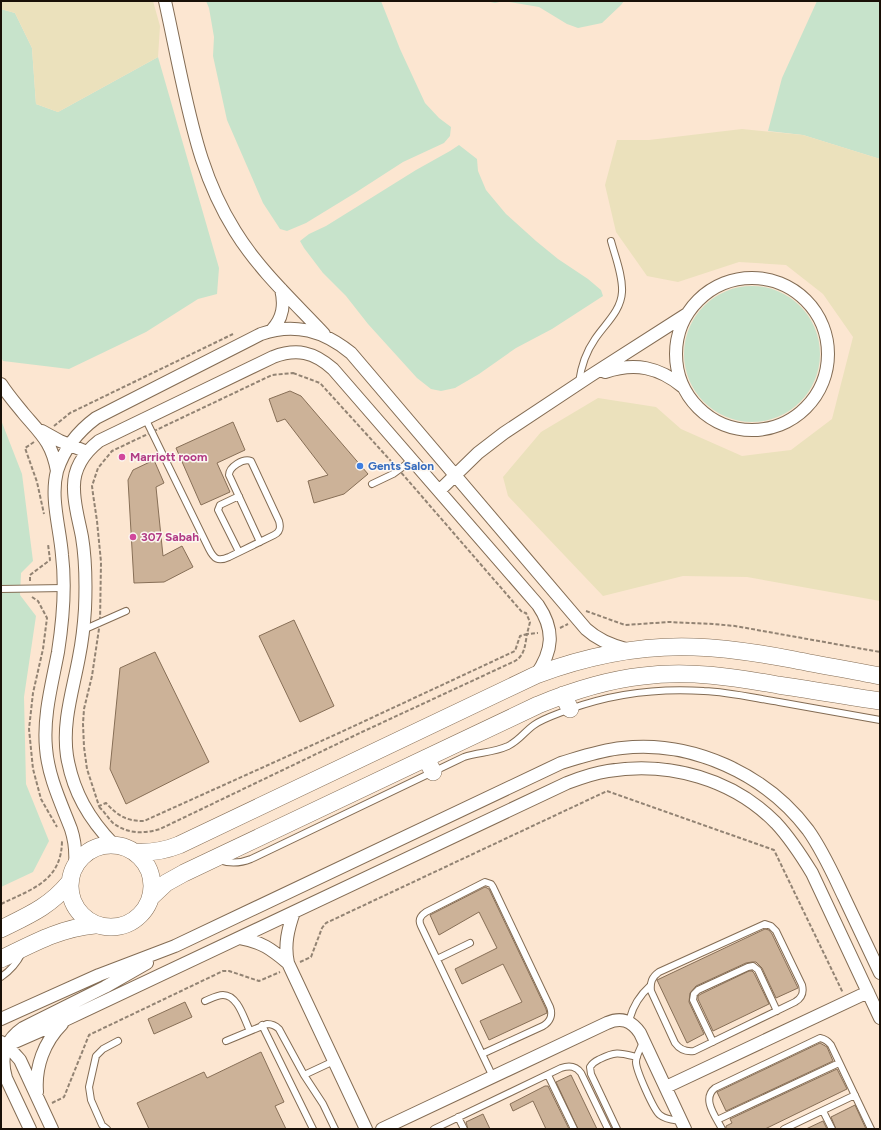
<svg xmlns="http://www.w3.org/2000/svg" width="881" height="1130" font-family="Figtree,sans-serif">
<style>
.green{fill:#c7e3cb}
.sand{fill:#ebe1bc}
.building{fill:#ccb298;stroke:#876f57}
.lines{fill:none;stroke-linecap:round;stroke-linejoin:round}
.lane-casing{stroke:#836c54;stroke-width:8}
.street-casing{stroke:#836c54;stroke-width:14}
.secondary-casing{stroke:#836c54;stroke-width:18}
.path{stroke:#928373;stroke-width:2;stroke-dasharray:4 2;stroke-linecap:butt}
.lane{stroke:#fff;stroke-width:6}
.street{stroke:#fff;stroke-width:12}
.secondary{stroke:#fff;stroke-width:17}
.hotel-dot{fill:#d1479c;stroke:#fcf7f1;stroke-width:1.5}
.shop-dot{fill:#3f7fe0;stroke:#fcf7f1;stroke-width:1.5}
.labels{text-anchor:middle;stroke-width:3;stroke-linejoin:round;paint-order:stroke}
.hotel-label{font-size:12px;font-weight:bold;fill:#b23c85;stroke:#fcf7f1;text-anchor:start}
.shop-label{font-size:12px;font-weight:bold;fill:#366cbe;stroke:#fcf7f1;text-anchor:start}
</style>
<rect width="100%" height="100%" fill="#fce6d1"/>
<path class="green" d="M206,1H381L400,49L425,103L439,118L451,127L450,136L444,143L403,162L355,193L306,223L287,231L280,229L263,203L227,120L213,56L214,37L209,8Z
M486,1H624L621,5L602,23L578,28L567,24L539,7L504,1L495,3Z
M817,1H880V159L803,135L768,131L782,78Z
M1,9L15,13L32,48L36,104L58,112L158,57L219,268L217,294L198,299L146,332L69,369L3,361L1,357Z
M459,145L477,159L478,171L486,190L506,214L536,241L558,259L588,279L601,290L603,296L552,329L516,348L479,374L455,388L441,391L431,389L417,378L368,324L346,296L323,273L304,248L300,241L309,234L326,226L355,208L416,170L450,151Z
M684 354a68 68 0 1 1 136 0a68 68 0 1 1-136 0Z
M1,420L22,474L33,561L21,573L20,595L36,616L24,697L26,784L49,841L33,872L1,887Z"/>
<path class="sand" d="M1,1H153L160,26L158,57L58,112L36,104L32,48L15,13L1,9Z
M742,129L803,135L880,159V601L747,577L683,576L603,596L508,496L503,477L541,432L598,398L656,407L681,429L742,456L791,450L832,419L853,337L823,294L786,265L739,262L678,282L647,276L616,232L605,185L617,140H649Z"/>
<path class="building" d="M290,391L301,396L368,474L344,494L314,503L308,481L328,475L285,419L277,422L269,399Z
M233,422L245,450L217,463L230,492L201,505L176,448Z
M154,460L164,483L156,487L163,556L182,546L193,567L164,582L134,583L128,480L133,470Z
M294,620L334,706L300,722L259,636Z
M155,652L209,762L126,804L110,769L120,668Z
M485,887L489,889L546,1009L547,1013L489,1040L480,1021L522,1002L503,964L462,984L455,969L497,948L479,912L439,935L430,915Z
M765,929L769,930L772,934L798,988L776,998L762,968L756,962H752L746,963L696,986L690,993L689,1002L704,1034L687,1043L657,980Z
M749,971H752L754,973L769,1004L713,1031L698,999V996L701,994Z
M185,1002L192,1017L154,1034L148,1019Z
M820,1043L827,1047L833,1061L726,1111L717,1092Z
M261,1052L284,1102L275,1106L286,1129H149L137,1103L204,1072L207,1078Z
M837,1069L847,1089L765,1129H726V1126L732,1123L730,1119Z
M571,1075L597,1129H578L556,1082Z
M545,1086H548L569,1129H546L533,1101L513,1111L510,1104Z
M855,1105L866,1129H836L831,1117Z
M483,1114L490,1129H468L466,1122Z
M823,1121L827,1129H806Z"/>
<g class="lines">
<g class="lane-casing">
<path id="lane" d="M579,382C581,367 586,352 595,339C605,324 621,311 622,292C623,276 615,256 611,241
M145,418L209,549C214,559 218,562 229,557L274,535C280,532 281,528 279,521L251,461C243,458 229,467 229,475L260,542
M372,484L393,474L412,460
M239,496L220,505L218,510L239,552
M1,589L64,588
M83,630L126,611
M219,860C230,864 241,863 251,859L464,757C479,752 493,753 508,746C520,740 524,732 534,725C544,718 558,714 570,709C612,694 659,688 704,691C729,692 754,698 779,702C812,708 846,714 880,720
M765,924L771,926L776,931L802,985C804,993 802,998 795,1002L694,1051C686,1052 680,1050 675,1043L651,991C650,982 652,977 659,972Z
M437,959L470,943
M1,977C10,971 17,963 22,953
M205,1001C210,999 217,995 223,995C238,995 244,1019 250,1031
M629,1022C632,1007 639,996 650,986
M262,1025L313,1129
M226,1041L267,1024C272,1024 275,1025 279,1029L304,1075L323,1104L335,1129
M643,1042C641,1048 636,1055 636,1062C636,1070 654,1111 660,1115C666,1120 674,1120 681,1121
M713,1042L693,1000L694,994L698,990L748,967L753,966L758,970L777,1011
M482,1054L543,1026C550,1022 553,1015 550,1007L493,887L491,884L485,882L426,912C420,916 418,920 421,926C445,977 469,1027 493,1077
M304,1075L334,1061
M548,1075L574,1129
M823,1111L832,1129
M458,1117L464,1129
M717,1120L839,1063
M107,1129L102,1125L91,1100L89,1087L96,1056L103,1049L118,1041
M434,1129L561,1068C570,1065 576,1066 581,1073L608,1129
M617,1129L591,1074L590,1067C593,1062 596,1061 600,1059C616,1051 620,1053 637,1057
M722,1129C716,1117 701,1099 715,1088L820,1038C825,1039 828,1041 831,1045L871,1129
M784,1129L855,1095"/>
</g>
<g class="street-casing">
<path id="street" d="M165,1C171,28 176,54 182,81C194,136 205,183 235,231C259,270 293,301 324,334
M676 354a76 76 0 1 1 152 0a76 76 0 1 1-152 0Z
M272,330C283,318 285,305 281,289
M605,372C635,362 659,367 683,387
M1,384C8,395 16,404 24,414C42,435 52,443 57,471
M42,431L60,441L87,452
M439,491L478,453L504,433L590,376L687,314
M114,845C89,819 73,792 67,756C62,722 73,690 79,657C82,642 84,625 85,609C86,585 86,561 82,537C79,521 74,505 74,489C73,469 84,453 99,441L273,357C297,348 314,352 333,369L538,605C555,630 553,651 536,675
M75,866C76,853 75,841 71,829C61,803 48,776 46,748C43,716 52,684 58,652C63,620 66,588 62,555C60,528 50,498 57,471C64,449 77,432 96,418L261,334C295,322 324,331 351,353L586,629C598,640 610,645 626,649
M294,912C288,929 284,945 288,963L366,1129
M240,938C262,942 271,949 288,963
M1,1019L99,975L175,946L561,763C581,757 601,750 622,748C692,740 766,774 808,830C823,851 833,874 844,897C856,922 868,948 880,973
M1,1042C9,1047 14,1053 20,1060L52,1129
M1,1048L65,1020L567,783C580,778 594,773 608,771C669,761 733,779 776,823C790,838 801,855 812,873L880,1018
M666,1087L868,992
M37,1092C35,1067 44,1042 62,1024
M30,1129L6,1078C0,1057 4,1041 23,1028L105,987L147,963
M382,1129L607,1023C621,1017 631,1020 640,1033L685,1129"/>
</g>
<g class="secondary-casing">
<path id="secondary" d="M563,695L570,709
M426,758L433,772
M70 886a41 41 0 1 1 82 0a41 41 0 1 1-82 0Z
M134,852C150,853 164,851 179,845L536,675C587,656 639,645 694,647C726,648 758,653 790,659C820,665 850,670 880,676
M150,898L166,883L184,873L538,705C572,691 606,680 643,676C689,670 733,677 778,685C812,690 846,696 880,701
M1,929C29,915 49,907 69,883
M1,959C32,944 60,928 95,925"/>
</g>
<path class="path" d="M293,373L320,383L399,470L522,612L526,613L530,622L527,634L520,636L515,651L339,733L144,821C126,821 118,816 106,803L99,806L87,769L84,747L83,724L84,709L92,676L100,622L101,562L97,521L93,494L92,486L98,468L112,451L272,375Z
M54,426L70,413L233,334
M34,442L25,448L37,482L44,514
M30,581V575L50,560L48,544
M32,597L38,601L47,618L43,649L33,693L29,729L33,769L41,799L57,827
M586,611L625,625L669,622L713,624L735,626L880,652
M560,628L568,624
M99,807C104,811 108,818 113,823C127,834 144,834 160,829L362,732L515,661C525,655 525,645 527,634L538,633
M1,904C32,889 62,881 62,840
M300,962L311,957L322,928L326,923L607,791L774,850L843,993
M52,1103L64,1097L89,1035L223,971H229L259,981L280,972"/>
<use href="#lane" class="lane"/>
<use href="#street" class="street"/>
<use href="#secondary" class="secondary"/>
</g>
<g class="hotel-dot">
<circle cx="122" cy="457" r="4"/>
<circle cx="133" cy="537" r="4"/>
</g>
<circle class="shop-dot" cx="360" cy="466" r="4"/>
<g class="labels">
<g class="hotel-label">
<text x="130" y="461">Marriott room</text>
<text x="141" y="541">307 Sabah</text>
</g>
<g class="shop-label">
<text x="368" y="470">Gents Salon</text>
</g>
</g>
<rect width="881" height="1130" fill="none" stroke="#191007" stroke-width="4"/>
</svg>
